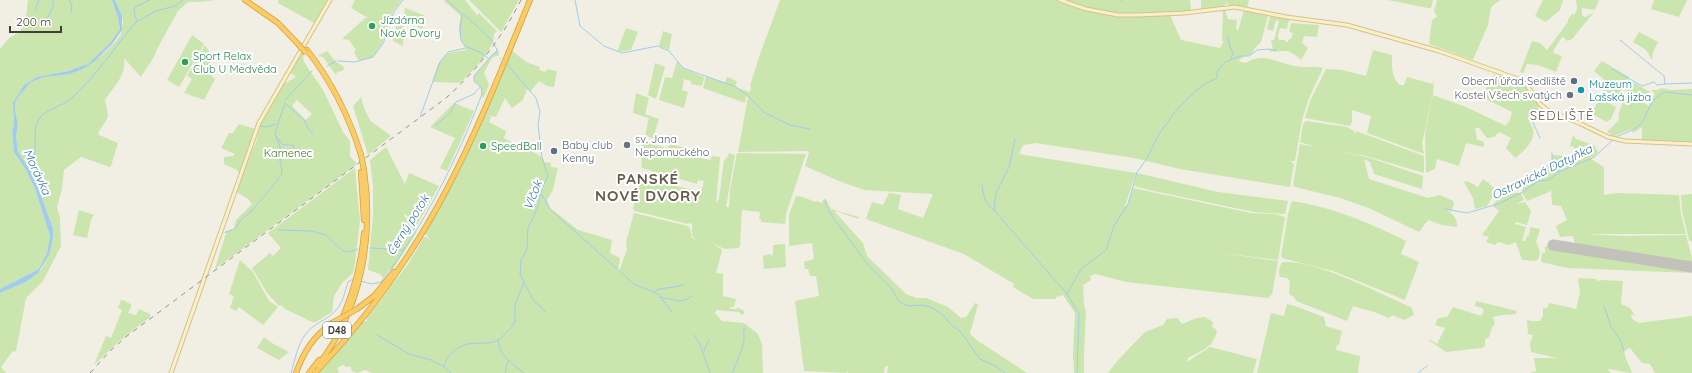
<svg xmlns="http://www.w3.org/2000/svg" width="1692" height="373" font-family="Quicksand,sans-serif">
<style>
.green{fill:#cbe5ae;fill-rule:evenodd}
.water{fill:#a1cced}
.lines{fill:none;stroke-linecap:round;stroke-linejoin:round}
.stream{stroke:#a1cced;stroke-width:1}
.runway{stroke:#c2c1bc;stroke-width:11}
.secondary-casing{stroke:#d0c295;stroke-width:5}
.highway-casing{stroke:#d7a138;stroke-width:6}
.secondary{stroke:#fcf0c3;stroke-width:3}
.highway{stroke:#f9cc68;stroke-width:4.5}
.rail{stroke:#949494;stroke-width:1;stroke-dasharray:5 5;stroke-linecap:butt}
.highway-bridge-casing{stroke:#d7a138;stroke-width:6;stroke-linecap:butt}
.highway-bridge{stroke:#f9cc68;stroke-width:4.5}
.leisure-dot{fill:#2e9e5b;stroke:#fff;stroke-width:1.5}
.service-dot{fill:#5c6f8a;stroke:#fff;stroke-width:1.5}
.culture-dot{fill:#0f9aa8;stroke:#fff;stroke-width:1.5}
.worship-dot{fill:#6b7280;stroke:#fff;stroke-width:1.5}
.labels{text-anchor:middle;stroke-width:4;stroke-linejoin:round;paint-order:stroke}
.shield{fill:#fff;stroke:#7b7871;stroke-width:1}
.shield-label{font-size:10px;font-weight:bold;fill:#433e34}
.leisure-label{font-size:11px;fill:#27864d;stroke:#fff;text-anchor:start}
.service-label{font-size:11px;fill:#4e5e75;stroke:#fff;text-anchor:end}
.culture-label{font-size:11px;fill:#0d838f;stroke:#fff;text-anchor:start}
.worship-label{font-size:11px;fill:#5b616d;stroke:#fff;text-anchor:end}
.park-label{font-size:11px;fill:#44722a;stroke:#fff}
.water-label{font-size:12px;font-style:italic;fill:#3275ab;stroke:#fff}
.quarter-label{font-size:13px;letter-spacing:1px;fill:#665c4c;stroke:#fff}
.district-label{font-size:15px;font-weight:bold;letter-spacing:1px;fill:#665c4c;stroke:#fff}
</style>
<rect width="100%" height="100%" fill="#f1eee4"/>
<path class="green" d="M28,0H112L118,18L120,29L111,42L88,64L76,69L37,77L24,85L13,103L14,125L12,130L14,152L26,170L35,189L50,236L47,253L39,269L0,289V49L9,38L20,32L26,17Z
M115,0H216L198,2H188L178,11L157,49C154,59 146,68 141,77L124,58C127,75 113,87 105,100L108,115L107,119L98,133L99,135L118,143L111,166L110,167L81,157L64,170L62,189L57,207L60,218L61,246L43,281L26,298L16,351L12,352L1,367L6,373H0V293L26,282L41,270L49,255L53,229L32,174L18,153L16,136L18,125L15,110V103L19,96L31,82L44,77L70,74L83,69L101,56L117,40L121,34L123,23L122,16Z
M278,0H327L314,23L278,3Z
M355,0H402L391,14L392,15L384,32L383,42L373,57L359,61L354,52L356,50L349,40L342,39L365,18H368L351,8Z
M443,0H465L477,15L479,13L497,31L494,34C495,50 471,72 460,83L432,82L438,64L448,53L466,50V47C458,38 458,27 461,16Z
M469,0H519L501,32Z
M780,0H1057C1094,16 1130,17 1170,15L1181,40L1220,48L1224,41H1222L1223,10H1225L1228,19L1237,20L1236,29L1238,31L1244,10L1268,16L1261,42L1254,49L1252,54L1245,56L1238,61L1246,63C1264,50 1282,66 1301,67C1309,67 1316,66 1323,68L1309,98L1302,120L1295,161H1290L1294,164L1290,187L1180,169L1134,158L1036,143L1023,145L1019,154L1136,173L1125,206L1128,205L1133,188L1251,213L1275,214L1285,217L1278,260L1214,252L1278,261L1272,294L1268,298L1144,284L1126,282L1095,274L1090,276L1091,280L1083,285L1084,305L1086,312L1084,353V373H1074L1073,354L1075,313L1063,295L1056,297V299H1033L1013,287L1014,284L964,254L866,219L872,202L883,205L889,193L901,195L898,209L923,218L933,194L864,190L839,181L805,166L809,152L807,151L738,152L748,97H746L745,103L703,88L706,76L725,83L727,77L737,81L735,87L750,92L751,87L750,86L759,57Z
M1063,0H1190L1191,10C1143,16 1109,16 1063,0Z
M1201,0H1249L1247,8L1229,5L1228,3L1223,6L1201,9Z
M1388,0H1433L1431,8H1428Z
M1437,0H1501L1494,4L1491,8L1488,25L1473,60L1429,44L1432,20L1437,17L1434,11Z
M1543,0H1563L1560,10L1546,22L1535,16Z
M1576,0H1599L1595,10L1582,8V16L1586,17L1594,12L1572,39L1567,41L1565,38L1562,37L1553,51L1554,53L1562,56L1556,72L1538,65L1527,64L1523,73L1520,72L1532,41L1540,43L1547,50L1568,22V19L1573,13L1574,16L1577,9Z
M1654,0H1687L1679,17L1651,9Z
M405,8L426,16L422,29L404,19Z
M1270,16L1290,19L1288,23L1287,29L1280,28L1278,36L1279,40H1285V42H1288L1289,39H1291L1293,33L1289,32L1291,23L1319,25L1317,37L1304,36L1302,43L1308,48L1301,60C1285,45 1284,54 1268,51L1273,49L1271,40H1274L1279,21L1276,20L1273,31L1267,29Z
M399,18L404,26L403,46L393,41V35Z
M626,28L638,32L631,50L617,52Z
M663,31L672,34L669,50L659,46Z
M1639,32L1658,42L1653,52L1652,60L1646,50L1633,42Z
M192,35L204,44L179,87L167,80Z
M205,45L213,58L208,66L214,71L211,76L215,79L204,100L184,93L192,79L187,76Z
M497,49L498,55L492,58L484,73L489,85L484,97H481V87L474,81V76L492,55L496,52Z
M511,50L526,62L540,67L539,70L545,72L547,69L557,71L554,87L547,86L539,81L530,92L527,89L523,100L512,108L505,98L496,117L486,115L491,117L489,122L506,131L504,138L528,152L530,150L543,158L544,162L551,163V167L558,168L553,190L547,200L550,208L578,230L612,240L610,253L620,258L618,271L620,269L627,249L626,242L634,213L688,226L690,229L692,238L695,240L692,235V224L690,223L688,224L635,211L633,209L640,177L701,192L704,181L698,180L697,184L642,168L641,152L643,142L667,148L670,144L697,151V157L710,160L712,156L720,157L716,203L719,199L724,160L727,158L729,153L735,155L726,207H729L730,190L737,153L806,154L786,214L785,224L761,222V219H759L760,212L742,210L740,246L738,248L725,249L713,244L721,249L722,251L716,273L723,274V296L736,299L734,307H730L731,309H737V307L744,311V314L742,315L739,312L716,310L715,313L722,321L744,323L758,334L762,345L763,373H372L365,370L357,373L352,371L350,366L347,367L343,365L337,368L339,372L337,373H319L362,322L367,321V318L408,264L424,237H426L431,241L425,233L467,154Z
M1373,50L1392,55C1392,65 1391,78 1400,85H1404L1407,77L1433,84L1434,78L1433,94L1422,143L1424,154L1367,133L1371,116L1352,110V122L1350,126L1305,118L1310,101L1326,69L1342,70L1366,76Z
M327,51L334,60L345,68L342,71L337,72L336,75L323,57L318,56Z
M302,52L304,54L303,58L304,62L323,90L343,132L350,141V156L357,164L215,269L226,233H222L234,228L236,220L252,204L248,199L237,192L245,167L256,142L260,126L283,84L296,77L290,72ZM297,100L312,114L306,120L292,106Z
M677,61L682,68L704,77L702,86L691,84V81L684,79L682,90L688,92L684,108L659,100L665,77L672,78Z
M1602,61L1629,77L1617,98L1603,91L1606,81L1594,71Z
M655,63L665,67L656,99L648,95Z
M1495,74L1504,77L1505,79C1520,73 1532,96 1539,107L1537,113L1529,122C1541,135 1526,150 1515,158L1506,148L1511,138L1499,132L1494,137L1487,138L1479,128H1475L1477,140L1483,141L1484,144L1483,147L1466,143L1459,166L1437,159L1435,169L1426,173L1425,133L1433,95L1466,107L1506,126L1508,122L1509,123L1512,112L1480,96Z
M1629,80L1650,92L1644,102L1623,89Z
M1662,88L1670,90L1692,89V143L1642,140V127L1633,133L1632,131L1635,128L1614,136L1607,132L1619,120C1617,112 1624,100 1628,93L1649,106L1655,94L1652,91V90H1657Z
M636,93L649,98L645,114L659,119L653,138L645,136L649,118L633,113Z
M361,97L364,108L371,122H372L391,136L368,155L353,106Z
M1599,98L1616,107L1611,119L1607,122L1592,114Z
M454,103L474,111L447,171L440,168L455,138L430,127Z
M1306,121L1347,127L1354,131L1355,135L1356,131L1424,156V173L1366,156L1319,148L1300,142L1303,124Z
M239,124L255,129L239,173L237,170L224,164V157L233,156L235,154L221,148L229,133H233Z
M1573,135L1576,139L1594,145L1598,152L1592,158L1590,157V159L1572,167L1591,159L1604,167V195L1617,193L1679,195L1681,215L1686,234H1585L1623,236L1686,235L1692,258V273L1567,268L1541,262L1542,253H1545V249L1544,248L1550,244L1552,247L1554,242L1575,245L1573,236L1560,237L1556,226L1567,220L1561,206L1552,205L1551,189L1549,192L1527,201L1522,192L1523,187L1519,184L1520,181L1552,163V155L1580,157L1584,155L1589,156L1574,148V147L1570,146Z
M1300,144L1367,157L1423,176L1422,189L1374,174L1370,162L1364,159L1369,179L1428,198L1440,195L1453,201L1454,204L1452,210L1445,209C1452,212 1458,219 1457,227L1442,225L1428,220L1419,232L1371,209L1340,198L1295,187L1293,185Z
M386,147L405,184L409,173L439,186L417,225L405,214L404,216L416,227L410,237L418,230L392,271L390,268L383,278L380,274L368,270L373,214V186L370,160Z
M355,168L360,221L355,263L353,273L342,283L334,296L332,312L316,322H312L285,309L281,305L279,306L267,293L252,268L270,253L273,256L281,248L268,233Z
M1137,173L1218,192L1288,201L1285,214L1254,212L1149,190L1134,186Z
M1483,179L1490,184L1496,191L1487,206L1475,209L1473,198L1464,182L1467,181L1478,187Z
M1511,193H1521L1524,200L1516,204L1525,202L1531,211L1527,225L1516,222L1515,224L1526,227L1522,241H1525L1527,236H1529L1530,227L1540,229L1536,242L1540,251L1539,258L1536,261L1522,260L1516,242L1509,245L1498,242L1495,245L1486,242L1489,237L1482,235L1499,211L1493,206L1498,197L1505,195H1510Z
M1692,194V242L1689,240L1682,211L1681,195Z
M796,196L803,197L815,202L816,201L822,203L823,200L827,201L831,209L859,217L858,219L836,211L835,212L863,243L867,256L906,294L917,298H926L948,307L961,318L966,317L975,303L978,304L970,334L978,341L1027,373H887L888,366H885L884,373H848L847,371L846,373L804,371L795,301L819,296L816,276H810L808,269H805L804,262L814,259L812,243L789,246V215Z
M1292,201C1332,207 1370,223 1406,241L1401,254L1419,262L1405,300L1333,271L1282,258L1281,256L1288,214Z
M79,210L94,215L91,220L87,238L73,235Z
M785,244L786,267L764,269L763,256L770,254L773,256V245Z
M240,260L253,272L269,301L278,307L263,325L239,307L236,311L230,308L234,296L229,294Z
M1283,262C1316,260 1375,291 1406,305L1412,308L1414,315L1404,320L1392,315L1389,318L1374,312L1353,306L1347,321L1296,301L1295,298L1289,294L1290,281L1287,278L1280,277C1278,273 1279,265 1283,262Z
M1578,278L1596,279L1598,282L1600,280L1623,281L1621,304L1630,308L1635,316L1631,314L1632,319L1639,323L1692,316V373H1655L1650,364L1642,363L1630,348L1624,351C1625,359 1630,366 1632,373C1623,373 1616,369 1607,369L1611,373H1529L1536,371L1534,358H1557L1531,352L1530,344L1533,335L1528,334L1527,319L1530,321H1540L1543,316V308H1547L1549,303L1576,309L1580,293Z
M121,300H123L132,305L128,313L136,315L139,309L150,314V317L118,342L94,365L106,336L111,338L122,310L118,308Z
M1476,301L1517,311L1516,314L1502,315L1493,317L1495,324L1492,327L1489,337L1485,339V346L1481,348L1446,352L1430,341L1429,339L1437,344L1445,328L1435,325L1438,318L1447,317L1453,307L1481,316L1484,311L1482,308L1475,306Z
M1287,304L1298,307L1324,317L1326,326L1342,331L1339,344L1336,347V350L1360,356L1358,373H1257L1271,313L1284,316Z
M1205,317L1210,320L1213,323L1212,327L1217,330C1214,348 1202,350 1188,358L1187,362L1210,347L1257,359L1253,373H1108L1118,360L1145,332L1163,325L1167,319L1177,318L1182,324L1197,318Z
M264,337L270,342L289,352L279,360L257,348Z"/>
<path class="water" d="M112,0H115L122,16V30L113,43L96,60L83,69L70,74L44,77L31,82L19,96L15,103V110L18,125L16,136L18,152L32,174L39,190L53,229V238L49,255L38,273L26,282L0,293V289L39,269L47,253L50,236L35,189L26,170L14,152L12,130L14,125L13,103L24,85L37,77L68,71L88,64L111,42L120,29L118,18Z"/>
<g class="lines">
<path class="stream" d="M69,0L72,5L71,12
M447,0C458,13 499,38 498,55
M575,0L580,26L604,46L622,53L658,46L664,49L669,51L683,68L736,87L747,95L765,113L790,125L810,129
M1121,0V1
M35,10L39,0
M138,21L156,11L175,6L183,0
M45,23L53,7V0
M1228,37L1230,47L1233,53L1231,58
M1620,40L1664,76L1665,84L1692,83
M467,47L480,52L488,58
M500,58L501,59
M338,61L355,62L373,57L384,42L385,32L394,12L403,0
M506,63L536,98L540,112L538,125L542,158L548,176L542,189L537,209L528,228L527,249L521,260L520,274L524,282L515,305V321L512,327L498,341C500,357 513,364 524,373
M327,66L336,61
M1612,69L1642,86L1654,82L1657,85L1665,84
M285,100L312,71
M286,104L304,120L307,127L313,134
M1530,116L1540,138
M420,117L440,62L448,52L466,48L461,40L460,30L462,15
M436,125L450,113L456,102L474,94L480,87
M260,126L266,127L276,124
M276,136L283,145H293L296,155L302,160
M1615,137C1625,133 1638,130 1644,119C1646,114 1651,103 1654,100C1657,96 1661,95 1664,92L1692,95
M1552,153V163L1559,172
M27,169C29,165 32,160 34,155C37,144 32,130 39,119C45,109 62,107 72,98C95,77 113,50 133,25L137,22L134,11L135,7L150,0
M281,176L282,170L280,161L281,150L275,133L285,103
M982,185C983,194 985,205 994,210L1067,294L1079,314L1077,373
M542,195L550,209L634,284
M825,199L826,205
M827,207L832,216L869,266L892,289L899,302L908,306L921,305L931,307L943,315L951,325L959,330L980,359L996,366L1005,373
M1445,209L1467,213L1498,204L1523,192L1538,181L1548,180L1561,171L1593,158L1613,140
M994,210L996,193L1009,167L1015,139
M235,229L241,220L252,211L280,177
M279,230L312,231L326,235L343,251L350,252L358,249
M226,232L232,230
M370,248L403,250
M360,281L372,284L381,282C424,226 457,160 482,94L481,87L474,81V76L492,55L496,52L497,49
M524,283L534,301L546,312
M634,284L658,294L672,312
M653,292C663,286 673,289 683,285
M1067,294L1081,269L1106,250L1114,226L1128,204L1137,172L1146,160L1159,134L1174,113L1191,95L1203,85L1217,78V72L1225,62L1240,56H1249L1257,50L1269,49L1276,50
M660,297L679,301L686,300L692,296
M1604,306L1611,327L1620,339L1624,351
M377,335L409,354L431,360L444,367L451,373
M694,335L700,344L710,373
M704,351L709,340
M444,366C446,359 448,356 454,351C471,337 482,348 498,340
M291,373C295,360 297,346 305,335C314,322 327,321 336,310C343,303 345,291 348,282L353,279
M505,373L508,361
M732,373L741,352L744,340V328
M1418,373L1427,366"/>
<path class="runway" d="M1553,245L1692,267"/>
<g class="secondary-casing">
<path id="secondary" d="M1060,0L1086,9L1118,15H1139L1184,13L1235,7L1286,17L1347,25L1439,51L1518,79L1526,84L1540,104L1547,110L1579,123L1608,137L1625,141L1692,144
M171,373L259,123L330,0"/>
</g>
<g class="highway-casing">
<path id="highway" d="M245,0L278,23L298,44
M307,50C332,82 349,116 361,155
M361,172L364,220
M357,309L374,296L394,272
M335,333C351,302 361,269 364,233
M318,365C361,310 374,238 364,170
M296,373C304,351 313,337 332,323
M309,373L319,360
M315,373C367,318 412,256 447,189C479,128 504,63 530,0"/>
</g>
<use href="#secondary" class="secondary"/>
<use href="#highway" class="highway"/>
<path class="rail" d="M90,373L110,351L127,336L446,98C477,70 502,38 521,0"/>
<g class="highway-bridge-casing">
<path id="highway-bridge" d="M298,44L306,53
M361,155L364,170
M332,323L357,309"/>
</g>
<use href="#highway-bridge" class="highway-bridge"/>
</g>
<g class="leisure-dot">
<circle cx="372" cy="26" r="4"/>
<circle cx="185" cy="62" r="4"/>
<circle cx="483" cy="146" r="4"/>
</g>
<g class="service-dot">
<circle cx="1574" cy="81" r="4"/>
<circle cx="554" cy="151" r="4"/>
</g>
<circle class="culture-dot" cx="1581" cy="90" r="4"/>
<g class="worship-dot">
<circle cx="1570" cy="95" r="4"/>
<circle cx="627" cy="145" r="4"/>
</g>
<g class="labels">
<rect class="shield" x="323" y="322" width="28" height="16" rx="3"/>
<g class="shield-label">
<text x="337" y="334">D48</text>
</g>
<g class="leisure-label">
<text x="380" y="24">Jízdárna<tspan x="380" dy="13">Nové Dvory</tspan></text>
<text x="193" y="60">Sport Relax<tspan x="193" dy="13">Club U Medvěda</tspan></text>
<text x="491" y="150">SpeedBall</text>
</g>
<g class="service-label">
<text x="1566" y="85">Obecní úřad Sedliště</text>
<text x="562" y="149" text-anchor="start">Baby club<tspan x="562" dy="13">Kenny</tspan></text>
</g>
<g class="culture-label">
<text x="1589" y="88">Muzeum<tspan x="1589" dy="13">Lašská jizba</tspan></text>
</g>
<g class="worship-label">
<text x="1562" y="99">Kostel Všech svatých</text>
<text x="635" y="143" text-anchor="start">sv. Jana<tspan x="635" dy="13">Nepomuckého</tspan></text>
</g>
<g class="park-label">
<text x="288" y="157">Kamenec</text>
</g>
<g class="water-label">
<text transform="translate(37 172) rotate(65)" y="4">Morávka</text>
<text transform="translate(1542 172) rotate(-26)" y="4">Ostravická Datyňka</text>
<text transform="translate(533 195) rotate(-69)" y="4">Vlčok</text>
<text transform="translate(408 225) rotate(-58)" y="4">Černý potok</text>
</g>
<g class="quarter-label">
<text x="1562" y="120">SEDLIŠTĚ</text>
</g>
<g class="district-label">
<text x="648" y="184">PANSKÉ<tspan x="648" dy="17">NOVÉ DVORY</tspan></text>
</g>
</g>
<path d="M10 26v6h51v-6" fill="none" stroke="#433e34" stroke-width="2"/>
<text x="16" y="26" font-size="12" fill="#433e34" stroke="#ffffff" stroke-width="3" paint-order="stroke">200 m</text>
</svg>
